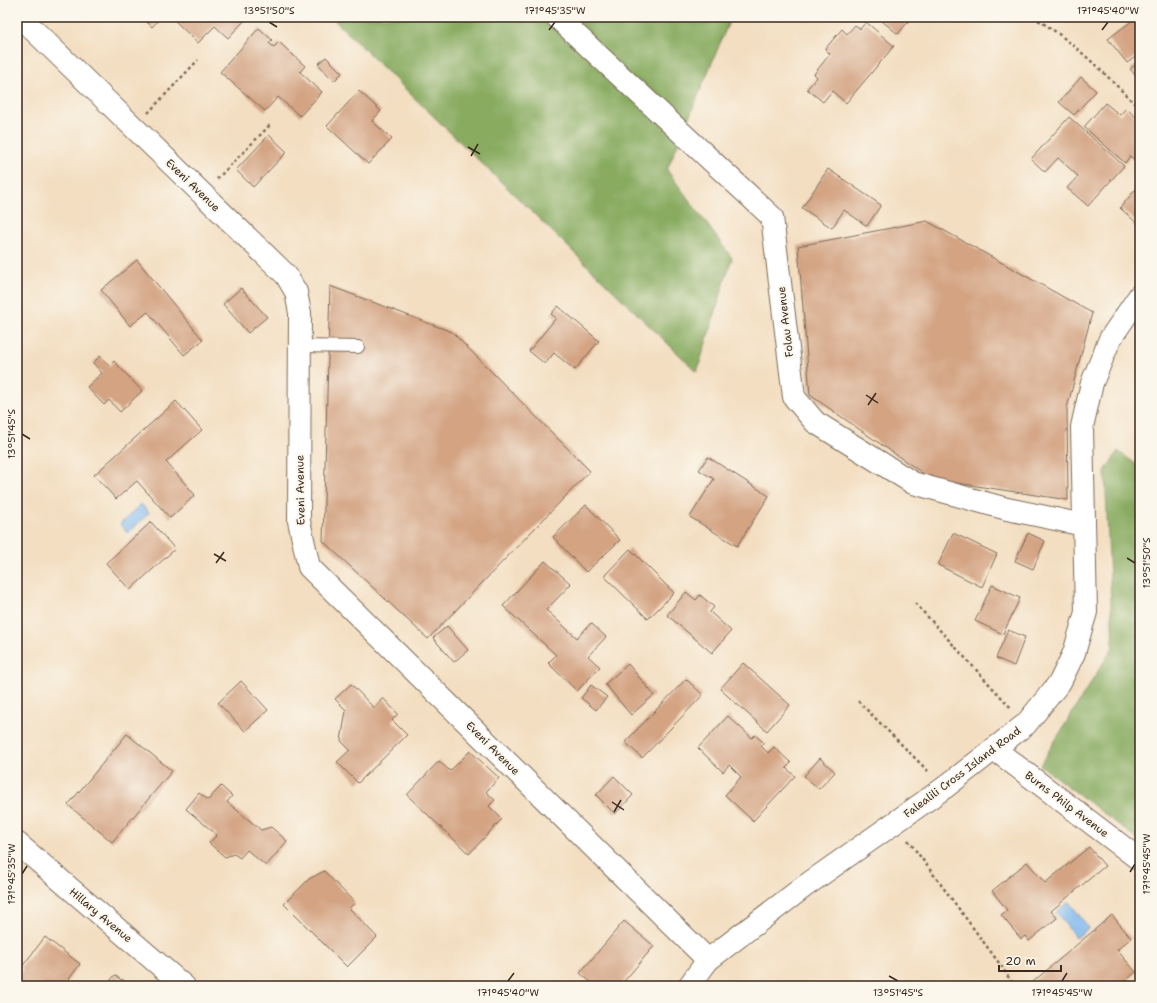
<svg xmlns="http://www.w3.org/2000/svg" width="1157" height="1003" font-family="'Shantell Sans',sans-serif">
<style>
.forest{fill:#88ab60;stroke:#626a3f}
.water{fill:#7db8ef;stroke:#5c7186}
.building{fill:#d3a382}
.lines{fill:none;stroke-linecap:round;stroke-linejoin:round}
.lane-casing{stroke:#7b6957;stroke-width:14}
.street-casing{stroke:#7b6957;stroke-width:24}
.primary-casing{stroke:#7b6957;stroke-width:24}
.path{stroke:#7b6957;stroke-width:2.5;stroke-dasharray:3 3;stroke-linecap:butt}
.lane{stroke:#fff;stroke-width:12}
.street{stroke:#fff;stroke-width:22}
.primary{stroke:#fff;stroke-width:22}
.ticks{fill:none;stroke:#3b2a1e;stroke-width:1.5}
.labels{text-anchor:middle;stroke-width:4;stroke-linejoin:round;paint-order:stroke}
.street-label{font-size:11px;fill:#3b2a1e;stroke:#fbf7ec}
.neatline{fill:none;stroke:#3b2a1e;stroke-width:1.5}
.ticks-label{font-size:10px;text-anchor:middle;fill:#3b2a1e}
</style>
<rect width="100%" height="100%" fill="#fbf7ec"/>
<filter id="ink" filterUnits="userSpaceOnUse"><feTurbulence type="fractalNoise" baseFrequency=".025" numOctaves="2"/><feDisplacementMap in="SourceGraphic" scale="8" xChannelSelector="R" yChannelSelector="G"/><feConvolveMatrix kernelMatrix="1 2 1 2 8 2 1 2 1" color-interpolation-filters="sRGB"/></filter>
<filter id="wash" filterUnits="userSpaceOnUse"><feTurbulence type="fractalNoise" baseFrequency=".012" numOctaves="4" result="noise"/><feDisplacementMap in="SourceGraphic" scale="16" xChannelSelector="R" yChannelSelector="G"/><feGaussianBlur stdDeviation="0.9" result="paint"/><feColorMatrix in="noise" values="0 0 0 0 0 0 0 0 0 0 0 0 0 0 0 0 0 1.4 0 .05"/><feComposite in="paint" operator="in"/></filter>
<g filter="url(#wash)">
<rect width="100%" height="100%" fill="#f3dec1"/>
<path class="forest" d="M331,17H731L667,170L732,258L697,372Z
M1118,451L1140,467V841L1040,765L1113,647L1105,471Z"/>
<path class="water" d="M141,504L149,513L128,533L120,524Z
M1069,902L1089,928L1076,938L1056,912Z"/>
<g id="blocks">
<path class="building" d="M142,17H161L152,27Z
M171,17H244L246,19L228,38L215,26L198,43Z
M885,17H912L898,34L882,21Z
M1137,17L1140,18V54L1127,63L1108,39Z
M866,22L894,46L846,103L832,91L823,102L807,89L817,77L814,74L830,54L825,49L842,29L847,34L855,25L860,29Z
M259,28L272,40L269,43L274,47L279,42L305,66L300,72L322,92L300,116L278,97L265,111L220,72Z
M326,57L342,73L334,81L318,64Z
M1140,61V81L1130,69Z
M1081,77L1096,91L1074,115L1059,102Z
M359,91L381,111L372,121L392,139L368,164L327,126Z
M1105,103L1120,115L1126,108L1140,121V165L1130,156L1125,163L1084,127Z
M1069,117L1124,166L1088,206L1067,188L1078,176L1058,158L1045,172L1031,159Z
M269,135L287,152L253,187L236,170Z
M828,169L881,205L867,226L844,210L832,228L802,208Z
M1135,190L1140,194V221L1138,224L1120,208Z
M927,221L1092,313L1067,408L1068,500L931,479L810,395L798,246Z
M137,260L203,340L184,355L148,312L130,326L101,290Z
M330,286L452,332L590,471L428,639L323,541Z
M241,288L267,317L248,333L223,304Z
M558,306L599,341L575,370L554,353L545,364L529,351L556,318L551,314Z
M100,356L109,366L114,361L142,391L120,412L109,400L104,405L87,387L102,373L93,363Z
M176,401L202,430L166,462L195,495L170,518L137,481L116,499L94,475Z
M708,457L769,496L737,546L690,517L714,479L699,470Z
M586,505L620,540L586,572L553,537Z
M151,522L175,549L130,590L106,563Z
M953,533L997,554L982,587L938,565Z
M1028,533L1045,541L1033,569L1015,561Z
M630,549L674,593L648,619L604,576Z
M545,561L571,584L546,610L577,638L591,623L606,637L588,656L600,667L577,691L548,663L556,655L503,606Z
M992,585L1020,598L1003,634L975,621Z
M686,592L696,600L700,595L714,607L710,612L731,631L712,653L667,615Z
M447,626L468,650L454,662L433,638Z
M1008,630L1025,637L1014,666L996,658Z
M743,663L790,705L767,731L720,689Z
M628,664L654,695L631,715L605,684Z
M686,679L703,695L642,758L625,742Z
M241,681L268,710L245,731L218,703Z
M351,684L374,708L383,698L398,714L392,720L407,735L358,783L337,762L350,750L341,741L346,710L335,699Z
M591,685L607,697L596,710L581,698Z
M728,716L752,738L755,735L764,743L761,746L768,753L774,747L791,763L786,768L795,776L753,821L725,795L741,777L729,765L723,772L698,748Z
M127,734L172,771L112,842L68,805Z
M470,751L499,778L486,792L495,800L489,806L502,819L469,854L407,795L439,761L450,771Z
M820,758L835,772L819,789L804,776Z
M614,776L633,795L615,814L596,795Z
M221,786L232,796L227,802L261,830L271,827L287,841L266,866L247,850L240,858L234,854L225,857L209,843L217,835L186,809L199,793L208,800Z
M1089,847L1105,866L1051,911L1057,918L1029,941L1025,936L1021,939L1001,915L1007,910L992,891L1027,862L1045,883Z
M324,871L355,903L349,908L377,937L347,967L284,904L309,879Z
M1112,915L1131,938L1117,950L1136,972L1120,986H1028Z
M624,921L654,946L620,986H595L580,973Z
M45,937L80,964L64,986H42L39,983L37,986H25L17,980V977L23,970L21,968Z
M115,975L121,980L122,979L131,986H106Z"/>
</g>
</g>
<g filter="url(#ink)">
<use href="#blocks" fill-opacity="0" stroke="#7b6957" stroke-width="1"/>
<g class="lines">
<g class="lane-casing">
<path id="lane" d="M299,346L358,347"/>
</g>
<g class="street-casing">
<path id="street" d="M20,17L286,275L296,292L300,313L299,521L309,567L708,960
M557,17L772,217L794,397L815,422L913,483L1007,509L1084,525
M994,749L1140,860
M17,843L184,986"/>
</g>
<g class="primary-casing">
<path id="primary" d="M689,986L708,960L805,886L944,788L1026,724L1060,682L1074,653L1086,612L1082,427L1092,383L1110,339L1140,295"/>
</g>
<path class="path" d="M1033,17C1074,41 1107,76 1140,109
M148,113L198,60
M217,179L270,125
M915,603L1012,709
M858,701L930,773
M908,840L1002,967L1014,986"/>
<use href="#lane" class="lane"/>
<use href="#street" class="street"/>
<use href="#primary" class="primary"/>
</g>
</g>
<path class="ticks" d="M269,22L277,27M549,30L555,22M1102,30L1108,22M468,147L480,154M471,156L478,144M866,395L878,403M868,405L876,393M22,434L30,439M214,554L226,561M1127,558L1135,563M216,563L224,552M612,802L624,810M614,812L621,800M1130,872L1135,864M22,874L27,866M889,976L898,981M508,981L514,973M1062,981L1067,973"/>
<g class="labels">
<g class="street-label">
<text transform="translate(193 185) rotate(44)" y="4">Eveni Avenue</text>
<text transform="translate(785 322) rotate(-97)" y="4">Folau Avenue</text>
<text transform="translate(300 490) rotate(-91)" y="4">Eveni Avenue</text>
<text transform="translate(493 748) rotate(45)" y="4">Eveni Avenue</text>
<text transform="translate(962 772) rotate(-37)" y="4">Falealili Cross Island Road</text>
<text transform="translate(1067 804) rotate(37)" y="4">Burns Philp Avenue</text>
<text transform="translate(101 915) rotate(40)" y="4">Hillary Avenue</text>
</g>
</g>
<rect width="1157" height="1003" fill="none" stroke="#fbf7ec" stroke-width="44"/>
<path d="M999 965v6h62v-6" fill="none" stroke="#3b2a1e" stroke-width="2"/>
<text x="1005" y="965" font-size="12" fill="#3b2a1e" stroke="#fbf7ec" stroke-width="3" paint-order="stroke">20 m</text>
<rect x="22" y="22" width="1113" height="959" class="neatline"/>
<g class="ticks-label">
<text x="269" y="14">13°51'50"S</text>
<text x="555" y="14">171°45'35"W</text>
<text x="1108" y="14">171°45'40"W</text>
<text transform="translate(11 434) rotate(-90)" y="4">13°51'45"S</text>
<text transform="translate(1146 563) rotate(-90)" y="4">13°51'50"S</text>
<text transform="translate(1146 864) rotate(-90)" y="4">171°45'45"W</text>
<text transform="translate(11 874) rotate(-90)" y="4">171°45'35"W</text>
<text x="508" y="996">171°45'40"W</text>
<text x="898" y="996">13°51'45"S</text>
<text x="1062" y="996">171°45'45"W</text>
</g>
</svg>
